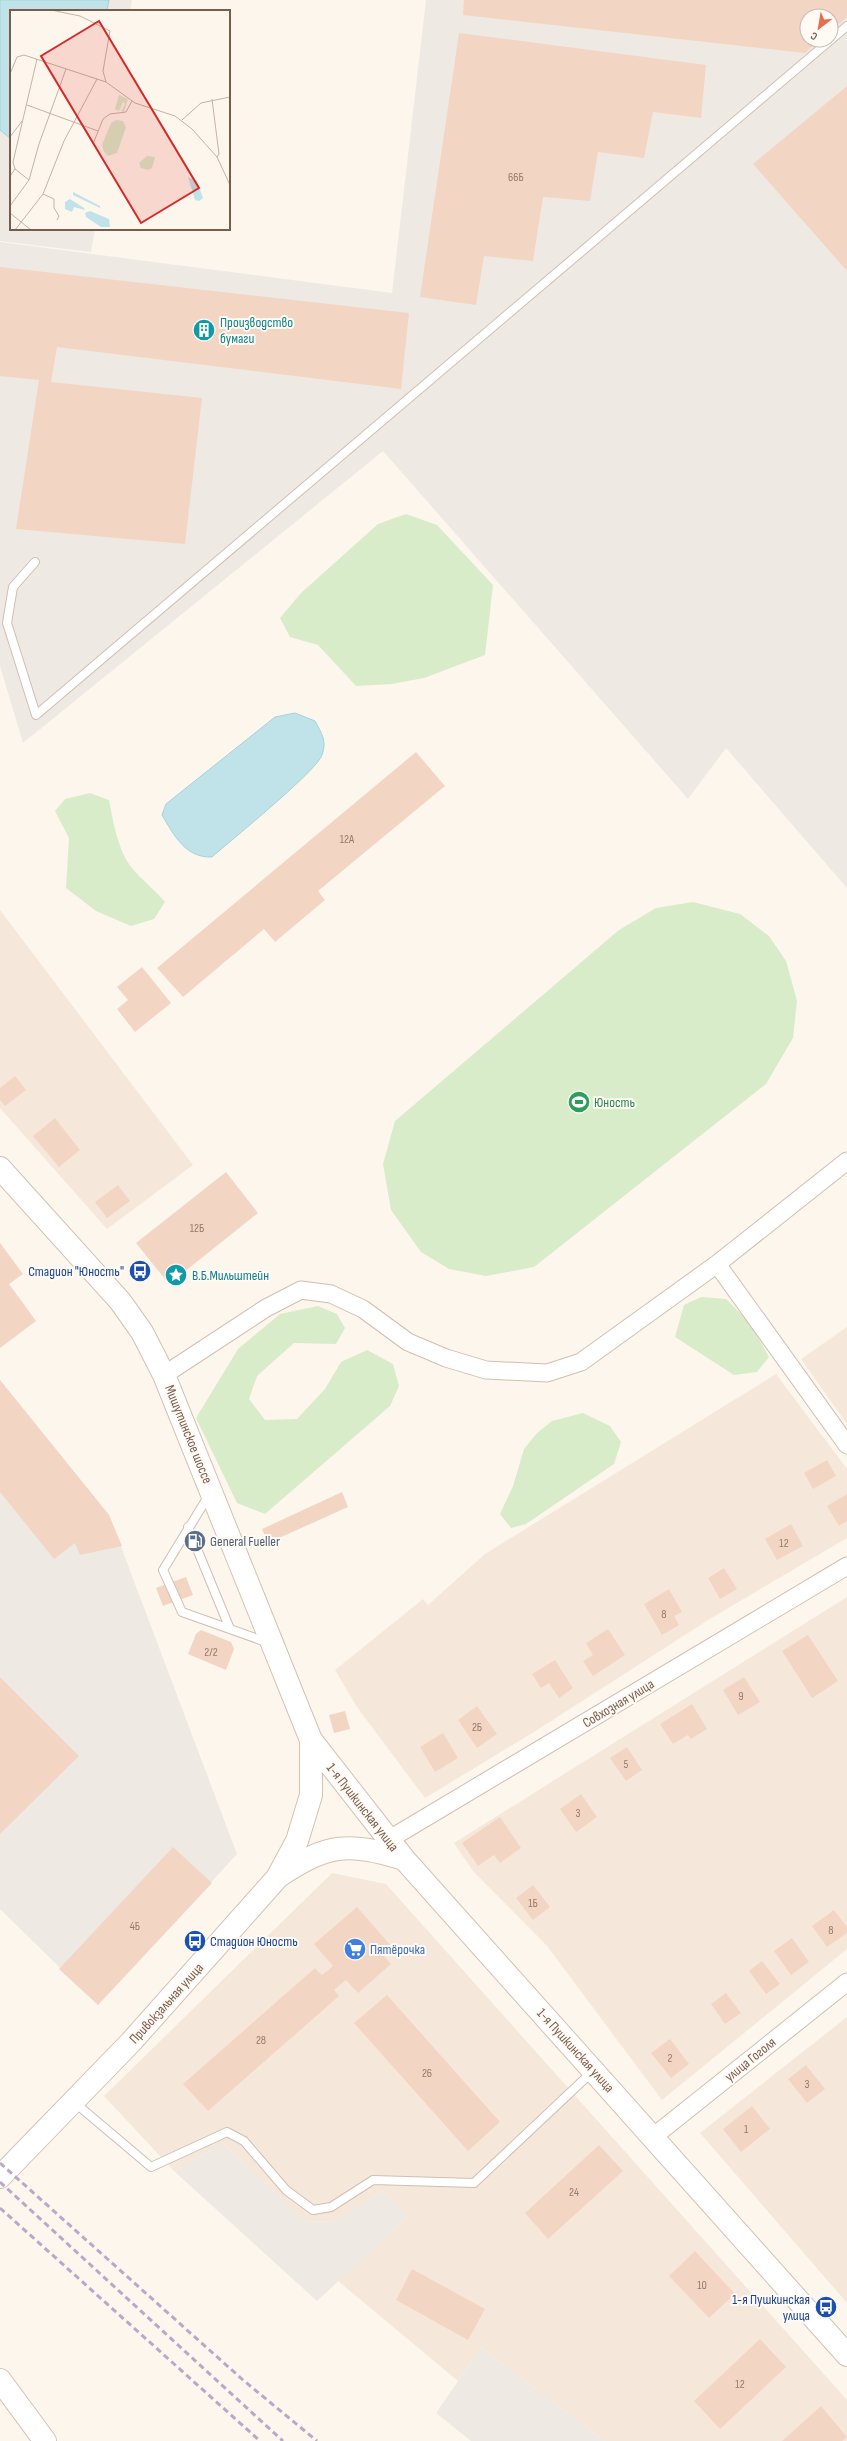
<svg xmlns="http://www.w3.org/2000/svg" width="847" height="2441" font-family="'Sofia Sans Condensed',sans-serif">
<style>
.residential{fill:#f5e8da}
.industrial{fill:#efe9e4;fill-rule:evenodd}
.green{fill:#d8ecc9}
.water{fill:#bfe3e8;stroke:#a5d3da}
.building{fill:#f3d5c3}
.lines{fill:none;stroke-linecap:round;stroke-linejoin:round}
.lane-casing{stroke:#d1beb0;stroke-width:10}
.street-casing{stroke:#d1beb0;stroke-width:19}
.secondary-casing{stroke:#d6c0b0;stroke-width:24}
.lane{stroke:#fff;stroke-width:8}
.street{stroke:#fff;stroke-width:17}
.secondary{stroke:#fff;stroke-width:22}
.rail{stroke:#b9a8c9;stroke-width:3;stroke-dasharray:6 4;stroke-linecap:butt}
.labels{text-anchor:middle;stroke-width:4;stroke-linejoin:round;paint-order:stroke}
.number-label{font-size:12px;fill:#987a6a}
.culture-label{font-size:14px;fill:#0d838f;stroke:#fffaf3;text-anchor:start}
.leisure-label{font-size:14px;fill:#27864d;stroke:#fffaf3;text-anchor:start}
.transit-label{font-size:14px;fill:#164399;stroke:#fffaf3;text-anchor:end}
.street-label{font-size:14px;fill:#7a5c4d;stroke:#fffaf3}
.service-label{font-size:14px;fill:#4e5e75;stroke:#fffaf3;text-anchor:start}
.shop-label{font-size:14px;fill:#366cbe;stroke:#fffaf3;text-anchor:start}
.inset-road{fill:none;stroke:#c5b3a7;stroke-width:1}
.view{fill:#d62828;fill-opacity:0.15;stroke:#d62828;stroke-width:2}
.inset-edge{fill:none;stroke:#7a5c4d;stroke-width:2}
</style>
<rect width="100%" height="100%" fill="#fdf6ec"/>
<path class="residential" d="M0,910L193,1165L107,1229L0,1108Z
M847,1327V1424L801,1359Z
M776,1374L847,1469V1538L713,1617L534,1732L425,1798L357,1707L335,1670L423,1599L428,1605L485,1554Z
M847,1597V1949L662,2100L547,1946L473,1871L454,1843Z
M332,1873L386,1884L847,2400V2441H604L481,2348L458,2381L338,2281L407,2217L382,2191L338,2221L306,2222L223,2143L175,2172L104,2096Z
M847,2017V2303L700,2133Z"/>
<path class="industrial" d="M0,0H132L130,11H11V229H95L91,252L0,241Z
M426,0H847V888L726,748L688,799L383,451L23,743L0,666V242L392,293ZM807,16H831V40H807Z
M0,1380L109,1515L237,1854L98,2005L0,1909Z
M223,2143L306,2222L338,2221L382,2191L407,2217L317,2301L175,2172Z
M481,2348L604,2441H471L436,2413Z"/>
<path class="green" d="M406,514L437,525L493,585L485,655L424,678L392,684L356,686L318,645L290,637L280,618L301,593L378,524Z
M90,793L109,800C113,821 118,851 132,868C142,880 155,890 165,902L154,919L131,926L96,911L66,888L69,838L55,811L65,799Z
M693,902L740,914L769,936L786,961L797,1001L793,1038L766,1084L534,1267L486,1276L449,1269L421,1252L391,1210L383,1164L395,1121L619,930L656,908Z
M701,1297L726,1299L750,1323L769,1357L757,1372L734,1375L675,1337L684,1305Z
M318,1306L337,1314L345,1328L336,1344L294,1343L257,1376L249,1399L265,1420L297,1419L325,1389L341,1362L367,1350L393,1364L399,1386L390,1406L265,1514L237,1503L196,1418L238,1349L280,1314Z
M583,1413L610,1426L621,1442L614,1464L526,1524L511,1528L500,1514L513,1486L524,1449L537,1433L552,1421Z"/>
<path class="water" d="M0,0H109L107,11H11V139L0,130Z
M295,713L315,721C322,734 327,741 322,755C317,771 230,841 212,857C185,858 174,835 162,815L166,804L275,717Z"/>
<path class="building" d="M464,0H847V17L831,31V16H807V40H820L805,53L463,15Z
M459,33L706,65L701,118L653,112L644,158L598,152L590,201L543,197L533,261L484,256L476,305L420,297Z
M847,86V271L753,164Z
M0,267L409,313L401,389L57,347L51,382L202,398L185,544L16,529L39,380L0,376Z
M416,752L445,786L318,891L325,900L275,942L264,929L183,997L157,968Z
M142,967L171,1003L135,1032L117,1009L128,1000L117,987Z
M15,1076L26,1090L5,1106L0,1100V1088Z
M55,1118L80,1150L59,1167L33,1136Z
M226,1172L258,1213L169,1284L136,1243Z
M118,1185L130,1201L107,1218L95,1202Z
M0,1243L23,1274L9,1284L36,1321L0,1348Z
M0,1380L109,1515L122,1546L80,1555L75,1543L54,1559L0,1492Z
M827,1460L836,1476L813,1489L804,1473Z
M342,1492L348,1507L268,1543L262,1529Z
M847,1494V1521L839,1526L827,1506Z
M791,1524L803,1546L777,1560L765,1539Z
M724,1568L737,1589L720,1599L708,1578Z
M186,1577L193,1595L163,1606L156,1588Z
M669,1589L682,1612L674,1616L679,1625L662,1635L644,1604Z
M608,1629L625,1655L593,1676L583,1661L593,1655L586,1643Z
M201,1630L231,1642L234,1649L226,1670L188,1654L196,1634Z
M808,1635L838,1681L812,1698L782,1651Z
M555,1660L573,1688L559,1698L549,1683L541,1688L532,1674Z
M0,1677L79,1756L0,1834Z
M744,1677L760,1702L738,1715L723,1690Z
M692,1704L707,1729L691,1739L688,1735L673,1744L660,1724Z
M477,1706L497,1734L477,1748L458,1720Z
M345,1711L350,1729L334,1733L329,1715Z
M443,1733L458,1758L435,1772L420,1747Z
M627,1747L642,1770L626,1781L610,1758Z
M581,1794L597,1817L576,1832L560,1809Z
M500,1817L521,1848L500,1863L494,1855L478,1866L462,1843Z
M173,1847L212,1883L98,2005L59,1969Z
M533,1885L550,1907L533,1920L516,1898Z
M357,1907L392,1947L383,1955L391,1964L358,1993L346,1980L334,1990L339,1996L208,2111L183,2084L315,1968L322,1975L333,1966L314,1944Z
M834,1910L847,1927V1933L827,1947L812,1926Z
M792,1938L809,1962L791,1975L774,1951Z
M762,1961L780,1984L766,1994L749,1971Z
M726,1993L741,2013L725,2024L711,2004Z
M387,1995L500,2122L468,2151L354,2023Z
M670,2039L689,2064L671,2078L651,2053Z
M806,2065L825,2089L807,2103L788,2079Z
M752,2106L770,2129L741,2152L723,2129Z
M599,2145L623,2171L548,2239L525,2213Z
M695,2251L735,2294L709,2318L669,2276Z
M412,2269L485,2309L468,2340L396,2300Z
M760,2339L786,2367L720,2429L694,2401Z
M821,2406L847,2437L842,2441H782Z"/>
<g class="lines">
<g class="lane-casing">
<path id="lane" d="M35,562L13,587L7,623L36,715L847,26
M209,1495L163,1570L182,1612L269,1643
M188,1527L230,1629
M74,2102L151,2167L227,2132L244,2141L286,2190L313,2210L331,2207L373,2180L474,2183L592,2072"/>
</g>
<g class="street-casing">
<path id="street" d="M717,1264L847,1445
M164,1375L266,1308L301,1290L331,1294L363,1309L408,1342L446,1358L486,1370L547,1373L581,1362L717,1264L847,1161
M388,1840L847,1566
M653,2137L847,1982"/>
</g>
<g class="secondary-casing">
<path id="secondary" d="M0,1168L120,1301L142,1332L164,1375L311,1740L404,1859L847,2355
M279,1876C329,1843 348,1842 404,1859
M0,2177L131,2042L277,1878L297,1841L311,1795V1740
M0,2380L45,2441"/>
</g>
<use href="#lane" class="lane"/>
<use href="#street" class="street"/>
<use href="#secondary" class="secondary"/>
<path class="rail" d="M0,2163L243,2380L317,2441
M0,2182L283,2441
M0,2208L260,2441"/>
</g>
<defs>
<g id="building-disc" transform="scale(1.15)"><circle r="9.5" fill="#0f9aa8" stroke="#fffaf3"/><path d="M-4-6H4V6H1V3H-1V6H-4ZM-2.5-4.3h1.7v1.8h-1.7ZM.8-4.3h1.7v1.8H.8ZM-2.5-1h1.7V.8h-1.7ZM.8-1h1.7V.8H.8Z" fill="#fff"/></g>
<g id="stadium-disc" transform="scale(1.15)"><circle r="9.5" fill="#2e9e5b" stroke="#fffaf3"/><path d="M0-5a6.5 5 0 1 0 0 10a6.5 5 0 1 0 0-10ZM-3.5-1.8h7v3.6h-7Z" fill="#fff"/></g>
<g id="bus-disc" transform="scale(1.15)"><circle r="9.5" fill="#1a4fb4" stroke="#fffaf3"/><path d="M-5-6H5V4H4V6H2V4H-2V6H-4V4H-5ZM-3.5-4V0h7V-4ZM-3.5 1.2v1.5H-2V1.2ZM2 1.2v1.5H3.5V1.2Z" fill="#fff"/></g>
<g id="sight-disc" transform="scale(1.15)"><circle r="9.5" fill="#0f9aa8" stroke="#fffaf3"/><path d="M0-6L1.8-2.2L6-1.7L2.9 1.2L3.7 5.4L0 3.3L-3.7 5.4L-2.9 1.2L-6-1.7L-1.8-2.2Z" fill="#fff"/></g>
<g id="fuel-disc" transform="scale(1.15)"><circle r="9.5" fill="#5c6f8a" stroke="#fffaf3"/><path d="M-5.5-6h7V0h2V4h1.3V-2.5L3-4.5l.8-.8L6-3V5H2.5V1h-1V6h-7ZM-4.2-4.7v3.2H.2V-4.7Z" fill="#fff"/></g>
<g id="supermarket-disc" transform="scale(1.15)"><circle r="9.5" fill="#3f7fe0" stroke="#fffaf3"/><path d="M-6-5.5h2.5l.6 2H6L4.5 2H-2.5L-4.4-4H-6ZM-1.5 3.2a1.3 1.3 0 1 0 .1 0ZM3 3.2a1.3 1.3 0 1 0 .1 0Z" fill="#fff"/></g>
</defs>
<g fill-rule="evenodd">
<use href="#building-disc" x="204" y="330"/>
<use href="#stadium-disc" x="579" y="1102"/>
<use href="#bus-disc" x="140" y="1271"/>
<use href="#sight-disc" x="176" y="1275"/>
<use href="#fuel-disc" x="195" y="1541"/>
<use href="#bus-disc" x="195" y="1941"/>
<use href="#supermarket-disc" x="355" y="1949"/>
<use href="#bus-disc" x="826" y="2307"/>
</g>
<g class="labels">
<g class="number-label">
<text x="516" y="181">66Б</text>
<text x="347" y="843">12А</text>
<text x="197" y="1232">12Б</text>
<text x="784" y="1547">12</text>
<text x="664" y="1618">8</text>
<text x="211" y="1656">2/2</text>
<text x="741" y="1700">9</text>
<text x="477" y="1731">2Б</text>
<text x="626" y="1768">5</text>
<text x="578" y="1817">3</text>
<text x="533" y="1907">1Б</text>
<text x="135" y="1930">4Б</text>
<text x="831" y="1934">8</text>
<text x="261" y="2044">28</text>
<text x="670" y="2062">2</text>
<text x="427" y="2077">26</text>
<text x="807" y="2088">3</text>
<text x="746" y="2133">1</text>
<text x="574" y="2196">24</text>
<text x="702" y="2289">10</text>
<text x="740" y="2388">12</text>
</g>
<g class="culture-label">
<text x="220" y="327">Производство<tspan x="220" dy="16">бумаги</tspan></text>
<text x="192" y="1280">В.Б.Мильштейн</text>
</g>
<g class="leisure-label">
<text x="594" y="1107">Юность</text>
</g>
<g class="transit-label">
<text x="124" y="1276">Стадион "Юность"</text>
<text x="210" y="1946" text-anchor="start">Стадион Юность</text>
<text x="810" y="2304">1-я Пушкинская<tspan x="810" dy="16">улица</tspan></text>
</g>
<g class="street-label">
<text transform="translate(189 1434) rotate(68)" y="5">Мишутинское шоссе</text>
<text transform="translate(618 1703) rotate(-31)" y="5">Совхозная улица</text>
<text transform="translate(363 1807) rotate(52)" y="5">1-я Пушкинская улица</text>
<text transform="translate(166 2003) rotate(-48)" y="5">Привокзальная улица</text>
<text transform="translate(576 2050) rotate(48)" y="5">1-я Пушкинская улица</text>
<text transform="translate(750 2059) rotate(-39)" y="5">улица Гоголя</text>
</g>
<g class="service-label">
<text x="210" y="1546">General Fueller</text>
</g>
<g class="shop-label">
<text x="370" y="1954">Пятёрочка</text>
</g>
</g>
<g transform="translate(10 10)">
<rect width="220" height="220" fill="#fdf6ec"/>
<path d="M109,85L118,89L114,102L111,101L115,94L113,92L109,101L105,99ZM106,110L113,111L116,117L107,143L98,146L94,142L92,135L101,113ZM137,146L145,147L142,158L138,160L131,158L129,153Z" fill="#d8ecc9"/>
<path d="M178,167L187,171L193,188L189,191L185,190ZM63,182L90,196V198L63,185ZM60,189L74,198L75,200L64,197L62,202L55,199V192ZM80,201L99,209L100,217H91L76,207L75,203Z" fill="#bfe3e8"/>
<path class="inset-road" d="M41,0L70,6L100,21L93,61L96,72M0,64L7,47L14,45L96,72L125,93L165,106L182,119L207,147L220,175M202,89L209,144L207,147M17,95L88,121M172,110L191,93L220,87M0,127L12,111M83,134L93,109L100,104L116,102L122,91M5,159L19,170M0,166L5,159L3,152L27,49M33,184L44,189V198L49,206L47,210M0,196L19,170L29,134L56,59M0,203L21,220M5,220L33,184L54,131L87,69"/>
<path class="view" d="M89,11L189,178L131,213L31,46Z"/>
<rect width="220" height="220" class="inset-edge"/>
</g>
<g transform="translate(819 28) rotate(211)"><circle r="19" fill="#fffaf3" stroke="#cabbb1"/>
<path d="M0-3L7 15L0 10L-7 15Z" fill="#e76f51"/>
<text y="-6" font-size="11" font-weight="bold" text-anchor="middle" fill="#7a5c4d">С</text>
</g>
</svg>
